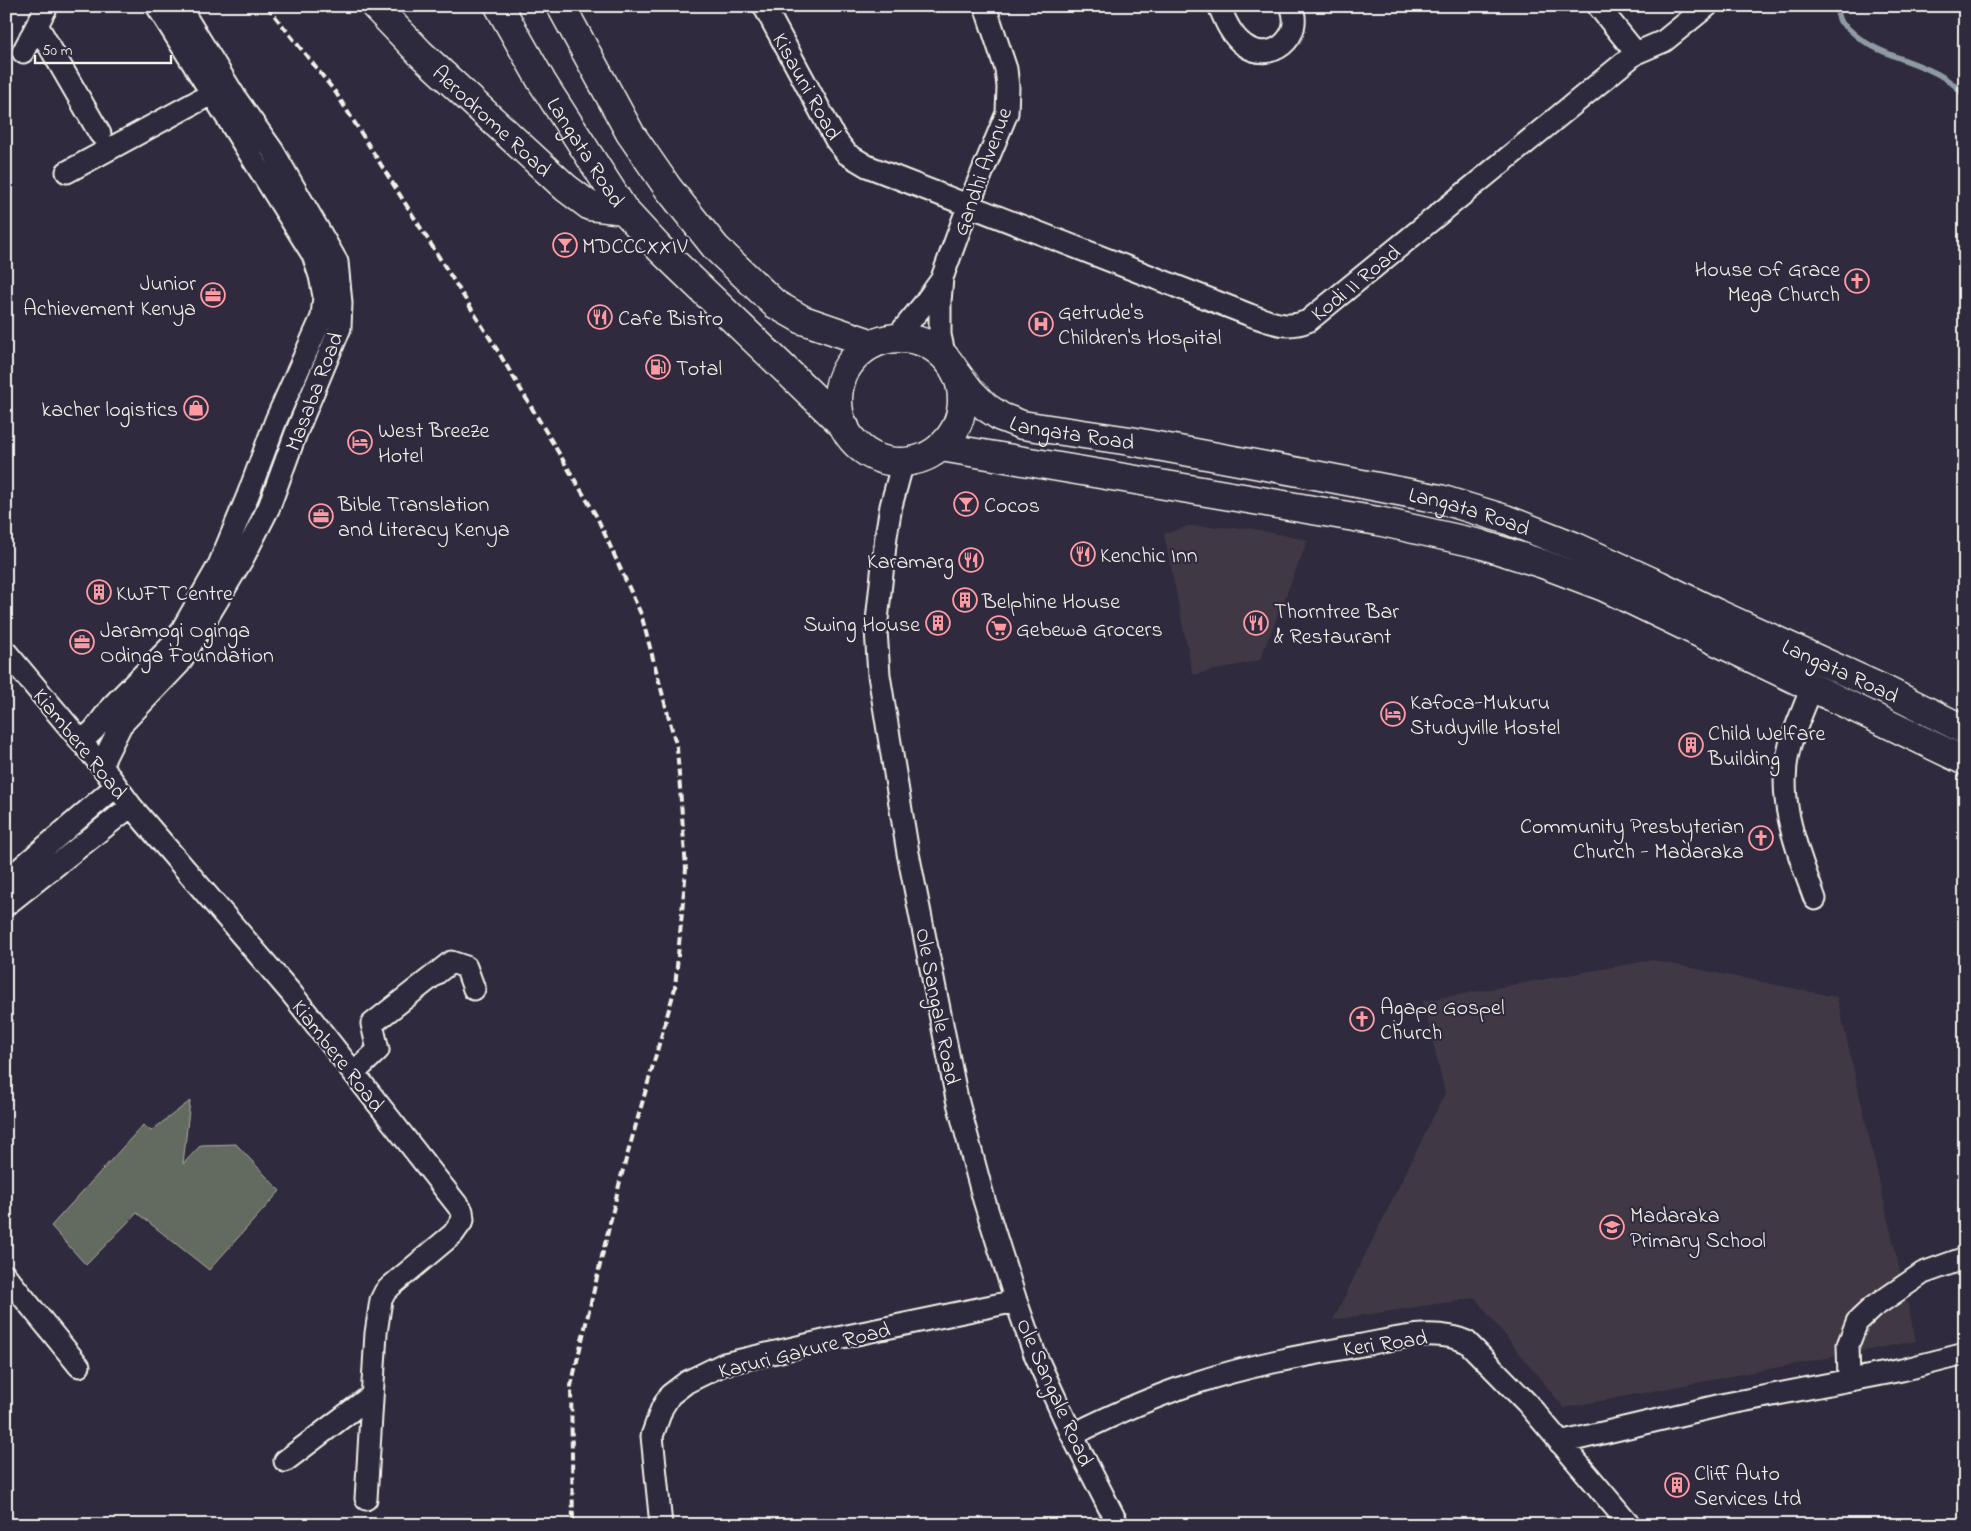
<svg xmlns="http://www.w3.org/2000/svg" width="1971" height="1531" font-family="'Indie Flower',sans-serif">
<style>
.built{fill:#403844}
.green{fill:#646b5e;stroke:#acaea3}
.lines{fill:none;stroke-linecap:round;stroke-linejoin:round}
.stream{stroke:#8f9ba3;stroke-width:5.5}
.street-casing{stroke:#f4f1e8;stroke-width:25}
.secondary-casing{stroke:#f4f1e8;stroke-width:31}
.street{stroke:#2f2a3d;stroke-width:21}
.secondary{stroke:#2f2a3d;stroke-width:28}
.rail{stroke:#f4f1e8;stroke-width:4;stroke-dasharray:8 4;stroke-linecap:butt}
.labels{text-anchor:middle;stroke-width:4.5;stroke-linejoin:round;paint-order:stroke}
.street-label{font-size:22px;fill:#f4f1e8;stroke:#2f2a3d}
.poi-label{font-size:22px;fill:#f4f1e8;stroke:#2f2a3d;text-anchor:start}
</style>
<rect width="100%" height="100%" fill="#2f2a3d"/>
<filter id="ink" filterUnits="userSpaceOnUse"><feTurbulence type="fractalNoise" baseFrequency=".02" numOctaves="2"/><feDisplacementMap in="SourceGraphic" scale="10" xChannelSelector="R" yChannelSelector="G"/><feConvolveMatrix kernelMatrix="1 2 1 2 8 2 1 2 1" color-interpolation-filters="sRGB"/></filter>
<g filter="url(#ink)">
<path class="built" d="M1188,526L1249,528L1308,540L1260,660L1193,675L1164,534Z
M1652,960L1837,997L1916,1341L1564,1408L1475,1298L1333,1320L1445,1093L1423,1001Z"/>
<path class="green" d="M190,1101L183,1164L201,1145L236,1144L280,1191L209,1270L137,1213L86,1265L51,1226L143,1125L151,1131Z"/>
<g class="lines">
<path class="stream" d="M1835,6C1837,11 1838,17 1840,21C1843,25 1848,28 1852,32C1884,62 1936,60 1965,96"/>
<g class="street-casing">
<path id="street" d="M47,6L37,25L100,134
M764,6L836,140L847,154L867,166L1250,315C1271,322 1286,330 1308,321L1636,53L1664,41L1707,6
M1219,6C1225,20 1231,36 1244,45C1270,65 1305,37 1291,6
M1598,6L1636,53
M23,52L37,25
M67,172L224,87
M896,338L924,304L942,279
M945,357L940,335V302L942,278L969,204L1007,113L1008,87L1006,69L985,6
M903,462L891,506L886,536L876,630L879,675L908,853L957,1099L984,1200L1016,1301L1034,1352L1072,1435L1118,1525
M6,652L101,765L131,806L292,994L462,1211L463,1220L453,1234L391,1286L385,1292L381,1300L376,1333L366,1499
M1812,687C1805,706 1796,725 1790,745C1775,797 1797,850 1815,899
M81,742L94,730L112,706L175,642L219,565L248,495L276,420L322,317L324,296L320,276L313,255L157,6
M101,765L121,725L179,664L243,558L269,507L296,433L340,328L341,303L337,262L273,151L237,100L179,6
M6,881L116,786
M6,905L131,806
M354,1073L378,1050L372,1024L451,962L466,967L474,989
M6,1276L79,1366
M1849,1380L1848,1345L1857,1322L1872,1308L1923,1273L1965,1258
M1072,1435C1112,1415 1152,1397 1195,1383C1249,1365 1306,1355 1362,1345C1395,1339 1434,1327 1467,1342L1527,1403L1630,1525
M1560,1443L1726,1404L1902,1370L1965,1354
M285,1461L372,1395
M661,1525L652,1436L662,1408L670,1395L687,1382L724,1364L828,1340L1016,1301"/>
</g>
<g class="secondary-casing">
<g id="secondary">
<path id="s1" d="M375,6L420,53L566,188L590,206L624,210"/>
<path id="s2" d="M499,6L542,82L624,210L659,248L845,427"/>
<path d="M561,6L630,133L668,188L716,248L775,304L803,320L873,344"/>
<circle cx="900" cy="400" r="62"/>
<path id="s3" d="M955,371L970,391L986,407L1001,417L1022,425L1130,441L1315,475L1440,499L1505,519L1576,547L1659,585L1716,613L1885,690L1965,730"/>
<path d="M941,447L1378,521L1480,544L1543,564L1604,587L1965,761"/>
</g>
</g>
<use href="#street" class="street"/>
<use href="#secondary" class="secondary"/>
<path class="rail" d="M267,6L336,93L496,348L597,517L641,614L677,748L686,869L675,988L621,1177L571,1386L573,1525"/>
</g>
</g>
<defs>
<g id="bar-ring" transform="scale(1.25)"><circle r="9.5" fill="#2f2a3d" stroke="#ff9aa2" stroke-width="1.5"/><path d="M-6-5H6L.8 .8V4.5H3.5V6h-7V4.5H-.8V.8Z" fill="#ff9aa2"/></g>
<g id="church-ring" transform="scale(1.25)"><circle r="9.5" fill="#2f2a3d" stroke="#ff9aa2" stroke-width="1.5"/><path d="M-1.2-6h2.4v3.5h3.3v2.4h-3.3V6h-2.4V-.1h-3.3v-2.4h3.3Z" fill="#ff9aa2"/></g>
<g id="office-ring" transform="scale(1.25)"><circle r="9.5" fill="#2f2a3d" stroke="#ff9aa2" stroke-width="1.5"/><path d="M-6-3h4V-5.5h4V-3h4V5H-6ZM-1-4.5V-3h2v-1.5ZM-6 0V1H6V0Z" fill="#ff9aa2"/></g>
<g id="restaurant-ring" transform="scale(1.25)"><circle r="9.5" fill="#2f2a3d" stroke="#ff9aa2" stroke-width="1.5"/><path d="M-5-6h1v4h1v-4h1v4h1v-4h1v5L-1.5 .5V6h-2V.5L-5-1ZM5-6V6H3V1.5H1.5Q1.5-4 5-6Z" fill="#ff9aa2"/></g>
<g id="hospital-ring" transform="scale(1.25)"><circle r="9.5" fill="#2f2a3d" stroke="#ff9aa2" stroke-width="1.5"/><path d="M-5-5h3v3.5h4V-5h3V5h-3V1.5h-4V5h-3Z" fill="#ff9aa2"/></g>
<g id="fuel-ring" transform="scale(1.25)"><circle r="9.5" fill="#2f2a3d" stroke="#ff9aa2" stroke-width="1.5"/><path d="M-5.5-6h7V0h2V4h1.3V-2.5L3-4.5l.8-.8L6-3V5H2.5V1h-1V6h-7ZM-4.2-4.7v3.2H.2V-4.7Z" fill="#ff9aa2"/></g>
<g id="shop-ring" transform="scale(1.25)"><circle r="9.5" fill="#2f2a3d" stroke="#ff9aa2" stroke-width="1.5"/><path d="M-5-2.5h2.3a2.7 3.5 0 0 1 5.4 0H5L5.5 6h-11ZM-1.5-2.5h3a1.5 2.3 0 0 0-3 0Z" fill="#ff9aa2"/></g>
<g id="hotel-ring" transform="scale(1.25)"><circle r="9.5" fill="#2f2a3d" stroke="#ff9aa2" stroke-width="1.5"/><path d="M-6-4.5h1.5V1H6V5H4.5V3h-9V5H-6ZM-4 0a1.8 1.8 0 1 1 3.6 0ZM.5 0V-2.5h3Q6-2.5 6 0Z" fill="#ff9aa2"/></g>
<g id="building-ring" transform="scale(1.25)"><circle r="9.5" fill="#2f2a3d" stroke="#ff9aa2" stroke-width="1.5"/><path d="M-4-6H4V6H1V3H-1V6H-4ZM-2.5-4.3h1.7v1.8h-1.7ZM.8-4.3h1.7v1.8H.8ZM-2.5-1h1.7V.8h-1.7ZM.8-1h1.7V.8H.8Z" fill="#ff9aa2"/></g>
<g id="supermarket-ring" transform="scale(1.25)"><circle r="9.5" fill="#2f2a3d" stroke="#ff9aa2" stroke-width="1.5"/><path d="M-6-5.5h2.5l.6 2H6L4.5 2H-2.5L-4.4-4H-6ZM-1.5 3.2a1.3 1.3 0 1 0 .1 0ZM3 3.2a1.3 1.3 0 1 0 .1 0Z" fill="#ff9aa2"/></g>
<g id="school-ring" transform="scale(1.25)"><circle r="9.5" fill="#2f2a3d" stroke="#ff9aa2" stroke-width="1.5"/><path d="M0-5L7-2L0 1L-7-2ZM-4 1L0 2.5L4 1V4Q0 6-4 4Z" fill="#ff9aa2"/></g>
</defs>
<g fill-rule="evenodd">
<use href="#bar-ring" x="565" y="245"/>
<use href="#church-ring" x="1857" y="281"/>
<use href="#office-ring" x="213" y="295"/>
<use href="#restaurant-ring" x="600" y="317"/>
<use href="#hospital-ring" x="1041" y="324"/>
<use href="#fuel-ring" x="658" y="367"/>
<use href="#shop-ring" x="196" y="408"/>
<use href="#hotel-ring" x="360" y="442"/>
<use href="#bar-ring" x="966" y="504"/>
<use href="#office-ring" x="321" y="516"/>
<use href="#restaurant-ring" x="1083" y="554"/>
<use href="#restaurant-ring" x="971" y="560"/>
<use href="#building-ring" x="99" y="592"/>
<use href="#building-ring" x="965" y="600"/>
<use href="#building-ring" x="938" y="623"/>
<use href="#restaurant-ring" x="1256" y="623"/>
<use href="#supermarket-ring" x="999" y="628"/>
<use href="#office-ring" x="82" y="642"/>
<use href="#hotel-ring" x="1393" y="714"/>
<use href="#building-ring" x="1691" y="745"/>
<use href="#church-ring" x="1761" y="838"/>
<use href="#church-ring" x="1362" y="1019"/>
<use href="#school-ring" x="1612" y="1227"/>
<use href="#building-ring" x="1677" y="1485"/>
</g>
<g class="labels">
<g class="street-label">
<text transform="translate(808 86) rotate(61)" y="8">Kisauni Road</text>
<text dy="8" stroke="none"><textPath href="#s1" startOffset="164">Aerodrome Road</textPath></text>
<text dy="8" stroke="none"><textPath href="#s2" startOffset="170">Langata Road</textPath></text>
<text transform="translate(981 171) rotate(-70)" y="8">Gandhi Avenue</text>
<text transform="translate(1355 282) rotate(-39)" y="8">Kodi II Road</text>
<text transform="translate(313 391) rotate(-69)" y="8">Masaba Road</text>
<text dy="8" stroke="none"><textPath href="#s3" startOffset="139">Langata Road</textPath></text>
<text dy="8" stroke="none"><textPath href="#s3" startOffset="544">Langata Road</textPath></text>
<text dy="8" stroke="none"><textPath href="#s3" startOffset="949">Langata Road</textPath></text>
<text transform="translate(81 743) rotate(51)" y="8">Kiambere Road</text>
<text transform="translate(939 1006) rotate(79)" y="8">Ole Sangale Road</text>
<text transform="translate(339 1055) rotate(52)" y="8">Kiambere Road</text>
<text transform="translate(1385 1342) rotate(-8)" y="8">Keri Road</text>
<text transform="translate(804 1349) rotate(-14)" y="8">Karuri Gakure Road</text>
<text transform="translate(1056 1392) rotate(66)" y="8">Ole Sangale Road</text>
</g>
<g class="poi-label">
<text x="582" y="253">MDCCCXXIV</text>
<text x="1840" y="276" text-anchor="end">House Of Grace<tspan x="1840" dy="25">Mega Church</tspan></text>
<text x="196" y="290" text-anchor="end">Junior<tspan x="196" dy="25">Achievement Kenya</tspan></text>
<text x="1058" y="319">Getrude's<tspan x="1058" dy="25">Children's Hospital</tspan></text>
<text x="618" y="325">Cafe Bistro</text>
<text x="676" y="375">Total</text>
<text x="178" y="416" text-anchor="end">kacher logistics</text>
<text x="378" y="437">West Breeze<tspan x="378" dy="25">Hotel</tspan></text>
<text x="338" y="511">Bible Translation<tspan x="338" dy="25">and Literacy Kenya</tspan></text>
<text x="984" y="512">Cocos</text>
<text x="1100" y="562">Kenchic Inn</text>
<text x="954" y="568" text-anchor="end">Karamarg</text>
<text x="116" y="600">KWFT Centre</text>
<text x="982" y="608">Belphine House</text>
<text x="1274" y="618">Thorntree Bar<tspan x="1274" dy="25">&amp; Restaurant</tspan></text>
<text x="920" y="631" text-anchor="end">Swing House</text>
<text x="1016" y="636">Gebewa Grocers</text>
<text x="100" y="637">Jaramogi Oginga<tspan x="100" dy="25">Odinga Foundation</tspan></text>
<text x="1410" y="709">Kafoca-Mukuru<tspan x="1410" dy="25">Studyville Hostel</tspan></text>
<text x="1708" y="740">Child Welfare<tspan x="1708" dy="25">Building</tspan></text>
<text x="1744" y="833" text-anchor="end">Community Presbyterian<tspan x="1744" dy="25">Church - Madaraka</tspan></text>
<text x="1380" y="1014">Agape Gospel<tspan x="1380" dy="25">Church</tspan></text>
<text x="1630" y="1222">Madaraka<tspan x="1630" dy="25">Primary School</tspan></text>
<text x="1694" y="1480">Cliff Auto<tspan x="1694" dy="25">Services Ltd</tspan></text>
</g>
</g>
<rect width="1971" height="1531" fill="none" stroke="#2f2a3d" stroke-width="25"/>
<rect x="12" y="12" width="1946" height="1506" fill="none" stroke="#f4f1e8" stroke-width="2" filter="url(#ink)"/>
<path d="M35 55v8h136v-8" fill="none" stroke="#f4f1e8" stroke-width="2.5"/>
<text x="42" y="55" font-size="15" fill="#f4f1e8" stroke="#2f2a3d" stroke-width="4" paint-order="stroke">50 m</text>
</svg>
